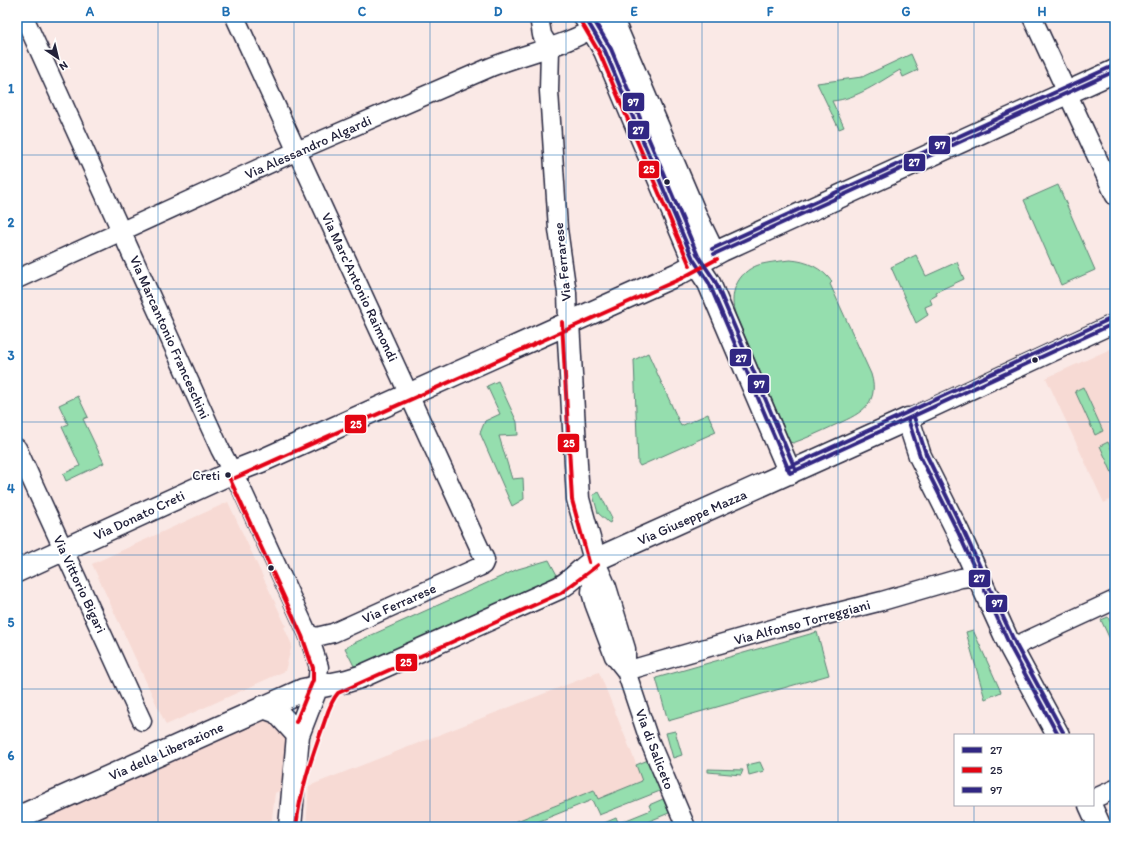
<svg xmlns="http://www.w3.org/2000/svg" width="1132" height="844" font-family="Itim,sans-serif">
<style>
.built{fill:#f7dad4}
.green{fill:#95deae;stroke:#5c8074}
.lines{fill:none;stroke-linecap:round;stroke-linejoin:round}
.minor-casing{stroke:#22223b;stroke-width:21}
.major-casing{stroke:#22223b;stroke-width:25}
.minor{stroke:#fff;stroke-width:18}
.major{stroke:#fff;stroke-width:22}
.bus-1-casing{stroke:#fff;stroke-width:7}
.bus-2-casing{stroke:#fff;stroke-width:7}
.bus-3-casing{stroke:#fff;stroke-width:7}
.bus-1{stroke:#312783;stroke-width:4}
.bus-2{stroke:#e30613;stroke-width:4}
.bus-3{stroke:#312783;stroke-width:4}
.grid{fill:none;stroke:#1f6fb2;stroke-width:1;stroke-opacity:0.55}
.bus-dot{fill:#22223b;stroke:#fff;stroke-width:1.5}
.labels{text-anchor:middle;stroke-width:3.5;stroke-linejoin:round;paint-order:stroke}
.bus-label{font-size:13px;fill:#22223b;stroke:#fff;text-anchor:end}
.street-label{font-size:14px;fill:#22223b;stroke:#fff}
.line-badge{stroke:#fff;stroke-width:1.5}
.badge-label{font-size:11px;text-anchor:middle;font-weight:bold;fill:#fff}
.neatline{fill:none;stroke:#1f6fb2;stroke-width:1.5}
.grid-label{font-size:13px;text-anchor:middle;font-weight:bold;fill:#1f6fb2}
</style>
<rect width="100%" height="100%" fill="#fae9e6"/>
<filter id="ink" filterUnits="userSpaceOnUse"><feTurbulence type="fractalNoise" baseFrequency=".025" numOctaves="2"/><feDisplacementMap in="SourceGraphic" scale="8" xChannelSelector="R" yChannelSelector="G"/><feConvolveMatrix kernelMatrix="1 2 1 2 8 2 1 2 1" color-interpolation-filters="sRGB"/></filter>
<g filter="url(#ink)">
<path class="built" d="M1115,347V497L1104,503L1046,378Z
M228,502L286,626L284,627L292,645L285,671L166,725L92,564Z
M599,672L643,781L598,799L594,790L502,827H306L309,786Z
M266,715L289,733L283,789L275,793L271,827H17Z"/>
<path class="green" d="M911,54L918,70L903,77L900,70C879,82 857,99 832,101L844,127L839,129L817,83L862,77Z
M1058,185L1095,270L1061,285L1024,200Z
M916,255L926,276L957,262L964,279L936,292L937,295L930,299L932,304L925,307L928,315L916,323L891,267Z
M790,260C807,261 822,268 832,282L830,284L871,374C881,406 857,415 833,426C820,432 807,438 793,443L790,442L735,313C728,291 740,269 762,264C771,262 781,261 790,260Z
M648,353L681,426L708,414L716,432L640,466L638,463L634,360Z
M498,381L517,422L518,435L499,436L512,479L523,478L524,499L512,506L480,433L485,421L500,414L487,386Z
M1083,387L1103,431L1095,435L1075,391Z
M78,396L88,417L83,419L104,463L66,481L63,474L80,466L62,427L68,424L59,405Z
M1108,442L1115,458V474L1113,475L1100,446Z
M599,492L612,518L610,523L608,522L598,513L593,495Z
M549,560L558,577L357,666H354L345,648L354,643L518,569Z
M1108,617L1115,632V650L1101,620Z
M973,630L1001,692L985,699L966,632Z
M817,632L829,675L668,721L656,678Z
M675,731L682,755L673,758L666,733Z
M648,760L660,791L599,815L592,800L525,827H502L594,790L598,799L642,781L636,765Z
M760,762L764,771L749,775L747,765Z
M708,769L743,770L741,775L708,772Z
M663,799L669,813L635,827H603L602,824L616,818L619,823L651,810L649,805Z"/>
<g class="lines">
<g class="minor-casing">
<path id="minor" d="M24,17L220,449L242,490L308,634L319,667L317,686
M235,17L485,560L483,565L479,567L333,633L316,637L308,634
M539,17L542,35L550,48L549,91L558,229L567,293L568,322
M1032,17L1115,196
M17,279L297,151L491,67C528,52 569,46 603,22
M908,419L1115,323
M17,448L142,721
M595,560L607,587L626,649V671L649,740L686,827
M595,560L591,592L594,603L614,656L626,671
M1011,648L1115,600
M626,671L779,627L882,601L961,578L978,576
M1093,799L1115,789"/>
</g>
<g class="major-casing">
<path id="major" d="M585,17L605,51L693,259L709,283L790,473
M611,17L697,219L714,254
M568,322L578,499L595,560
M17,571L233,472L261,461L678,274L722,250L1115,71
M263,707L277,712L298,735
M1090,805L1100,827
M17,818L303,690L347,681L360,677L559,588C573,581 581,568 595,560L908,419L920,456L958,532L1011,648L1058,735
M290,827L298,735L317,686"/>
</g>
<use href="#minor" class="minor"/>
<use href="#major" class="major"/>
<g class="bus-1-casing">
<path id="bus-1" d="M585,17L605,51L693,259L709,283L790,473
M714,254L1115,71
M908,419L920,456L958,532L1011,648L1058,735
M790,473L1115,323"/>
</g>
<g class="bus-2-casing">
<path id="bus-2" d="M580,20L600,54L690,266
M562,322L572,500L589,562
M228,475L302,636L313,668V680L296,722
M235,478L680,279L717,259
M296,827C300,792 311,759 323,726C327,715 330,702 338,693L561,593L598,565"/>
</g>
<g class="bus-3-casing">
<path id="bus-3" d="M592,17L611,49L698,256L715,281L796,471
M712,249L1113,66
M914,417L926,454L963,530L1016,645L1063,732
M787,468L1112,318"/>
</g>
<use href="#bus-1" class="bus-1"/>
<use href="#bus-2" class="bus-2"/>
<use href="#bus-3" class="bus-3"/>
</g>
</g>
<path class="grid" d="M158,17V827M294,17V827M430,17V827M566,17V827M702,17V827M838,17V827M974,17V735M17,155H1115M17,289H1115M17,422H1115M17,555H1115M17,689H1115M974,805V827"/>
<g class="bus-dot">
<circle cx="667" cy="182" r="3.5"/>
<circle cx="1035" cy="360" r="3.5"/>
<circle cx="228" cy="475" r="3.5"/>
<circle cx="271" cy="568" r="3.5"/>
</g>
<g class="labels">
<g class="bus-label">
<text x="220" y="480">Creti</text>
</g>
<g class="street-label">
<text transform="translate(308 147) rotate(-24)" y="5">Via Alessandro Algardi</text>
<text transform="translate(562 262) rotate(-96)" y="5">Via Ferrarese</text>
<text transform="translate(360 287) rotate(65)" y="5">Via Marc'Antonio Raimondi</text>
<text transform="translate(170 337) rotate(66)" y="5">Via Marcantonio Franceschini</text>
<text transform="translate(139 515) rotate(-25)" y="5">Via Donato Creti</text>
<text transform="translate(692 517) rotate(-24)" y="5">Via Giuseppe Mazza</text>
<text transform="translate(80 584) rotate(65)" y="5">Via Vittorio Bigari</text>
<text transform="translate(399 603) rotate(-24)" y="5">Via Ferrarese</text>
<text transform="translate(802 622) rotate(-15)" y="5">Via Alfonso Torreggiani</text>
<text transform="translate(655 749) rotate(69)" y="5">Via di Saliceto</text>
<text transform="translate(166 751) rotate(-24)" y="5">Via della Liberazione</text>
</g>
</g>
<g class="line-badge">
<rect x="622" y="92" width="23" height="20" rx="4" fill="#312783"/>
<rect x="627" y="120" width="23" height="20" rx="4" fill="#312783"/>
<rect x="928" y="135" width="23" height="20" rx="4" fill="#312783"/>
<rect x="903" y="153" width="23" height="19" rx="4" fill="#312783"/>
<rect x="638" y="160" width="22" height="19" rx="4" fill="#e30613"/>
<rect x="729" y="348" width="23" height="19" rx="4" fill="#312783"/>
<rect x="747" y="374" width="23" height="20" rx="4" fill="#312783"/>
<rect x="344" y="414" width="23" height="20" rx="4" fill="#e30613"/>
<rect x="557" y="433" width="23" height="20" rx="4" fill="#e30613"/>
<rect x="968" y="569" width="23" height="19" rx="4" fill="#312783"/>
<rect x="985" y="594" width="23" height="19" rx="4" fill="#312783"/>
<rect x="395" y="653" width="23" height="19" rx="4" fill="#e30613"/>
</g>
<g class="badge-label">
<text x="633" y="106">97</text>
<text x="638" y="134">27</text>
<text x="940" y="149">97</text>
<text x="914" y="166">27</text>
<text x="649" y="173">25</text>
<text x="741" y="362">27</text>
<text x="759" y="388">97</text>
<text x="356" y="428">25</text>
<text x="569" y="447">25</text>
<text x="979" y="582">27</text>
<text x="997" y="607">97</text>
<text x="406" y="666">25</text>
</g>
<rect width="1132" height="844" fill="none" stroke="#fff" stroke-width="44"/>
<rect x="954" y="734" width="140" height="72" fill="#ffffff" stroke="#a7a7b1"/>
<rect x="962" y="747" width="20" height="6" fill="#312783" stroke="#a7a7b1"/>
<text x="990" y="754" font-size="12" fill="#22223b">27</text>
<rect x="962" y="767" width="20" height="6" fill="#e30613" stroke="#a7a7b1"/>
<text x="990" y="774" font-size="12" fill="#22223b">25</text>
<rect x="962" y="787" width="20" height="6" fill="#312783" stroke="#a7a7b1"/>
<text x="990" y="794" font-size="12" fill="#22223b">97</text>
<g transform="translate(58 58) rotate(145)" stroke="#ffffff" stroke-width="3" paint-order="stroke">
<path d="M0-3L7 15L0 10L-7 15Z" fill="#22223b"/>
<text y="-6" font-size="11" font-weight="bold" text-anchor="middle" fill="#22223b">N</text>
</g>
<rect x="22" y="22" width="1088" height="800" class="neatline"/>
<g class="grid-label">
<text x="90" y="16">A</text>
<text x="226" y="16">B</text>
<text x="362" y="16">C</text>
<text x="498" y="16">D</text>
<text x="634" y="16">E</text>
<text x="770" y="16">F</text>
<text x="906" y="16">G</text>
<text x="1042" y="16">H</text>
<text x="11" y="93">1</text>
<text x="11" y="227">2</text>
<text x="11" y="360">3</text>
<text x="11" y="493">4</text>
<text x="11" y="627">5</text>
<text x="11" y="760">6</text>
</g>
</svg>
